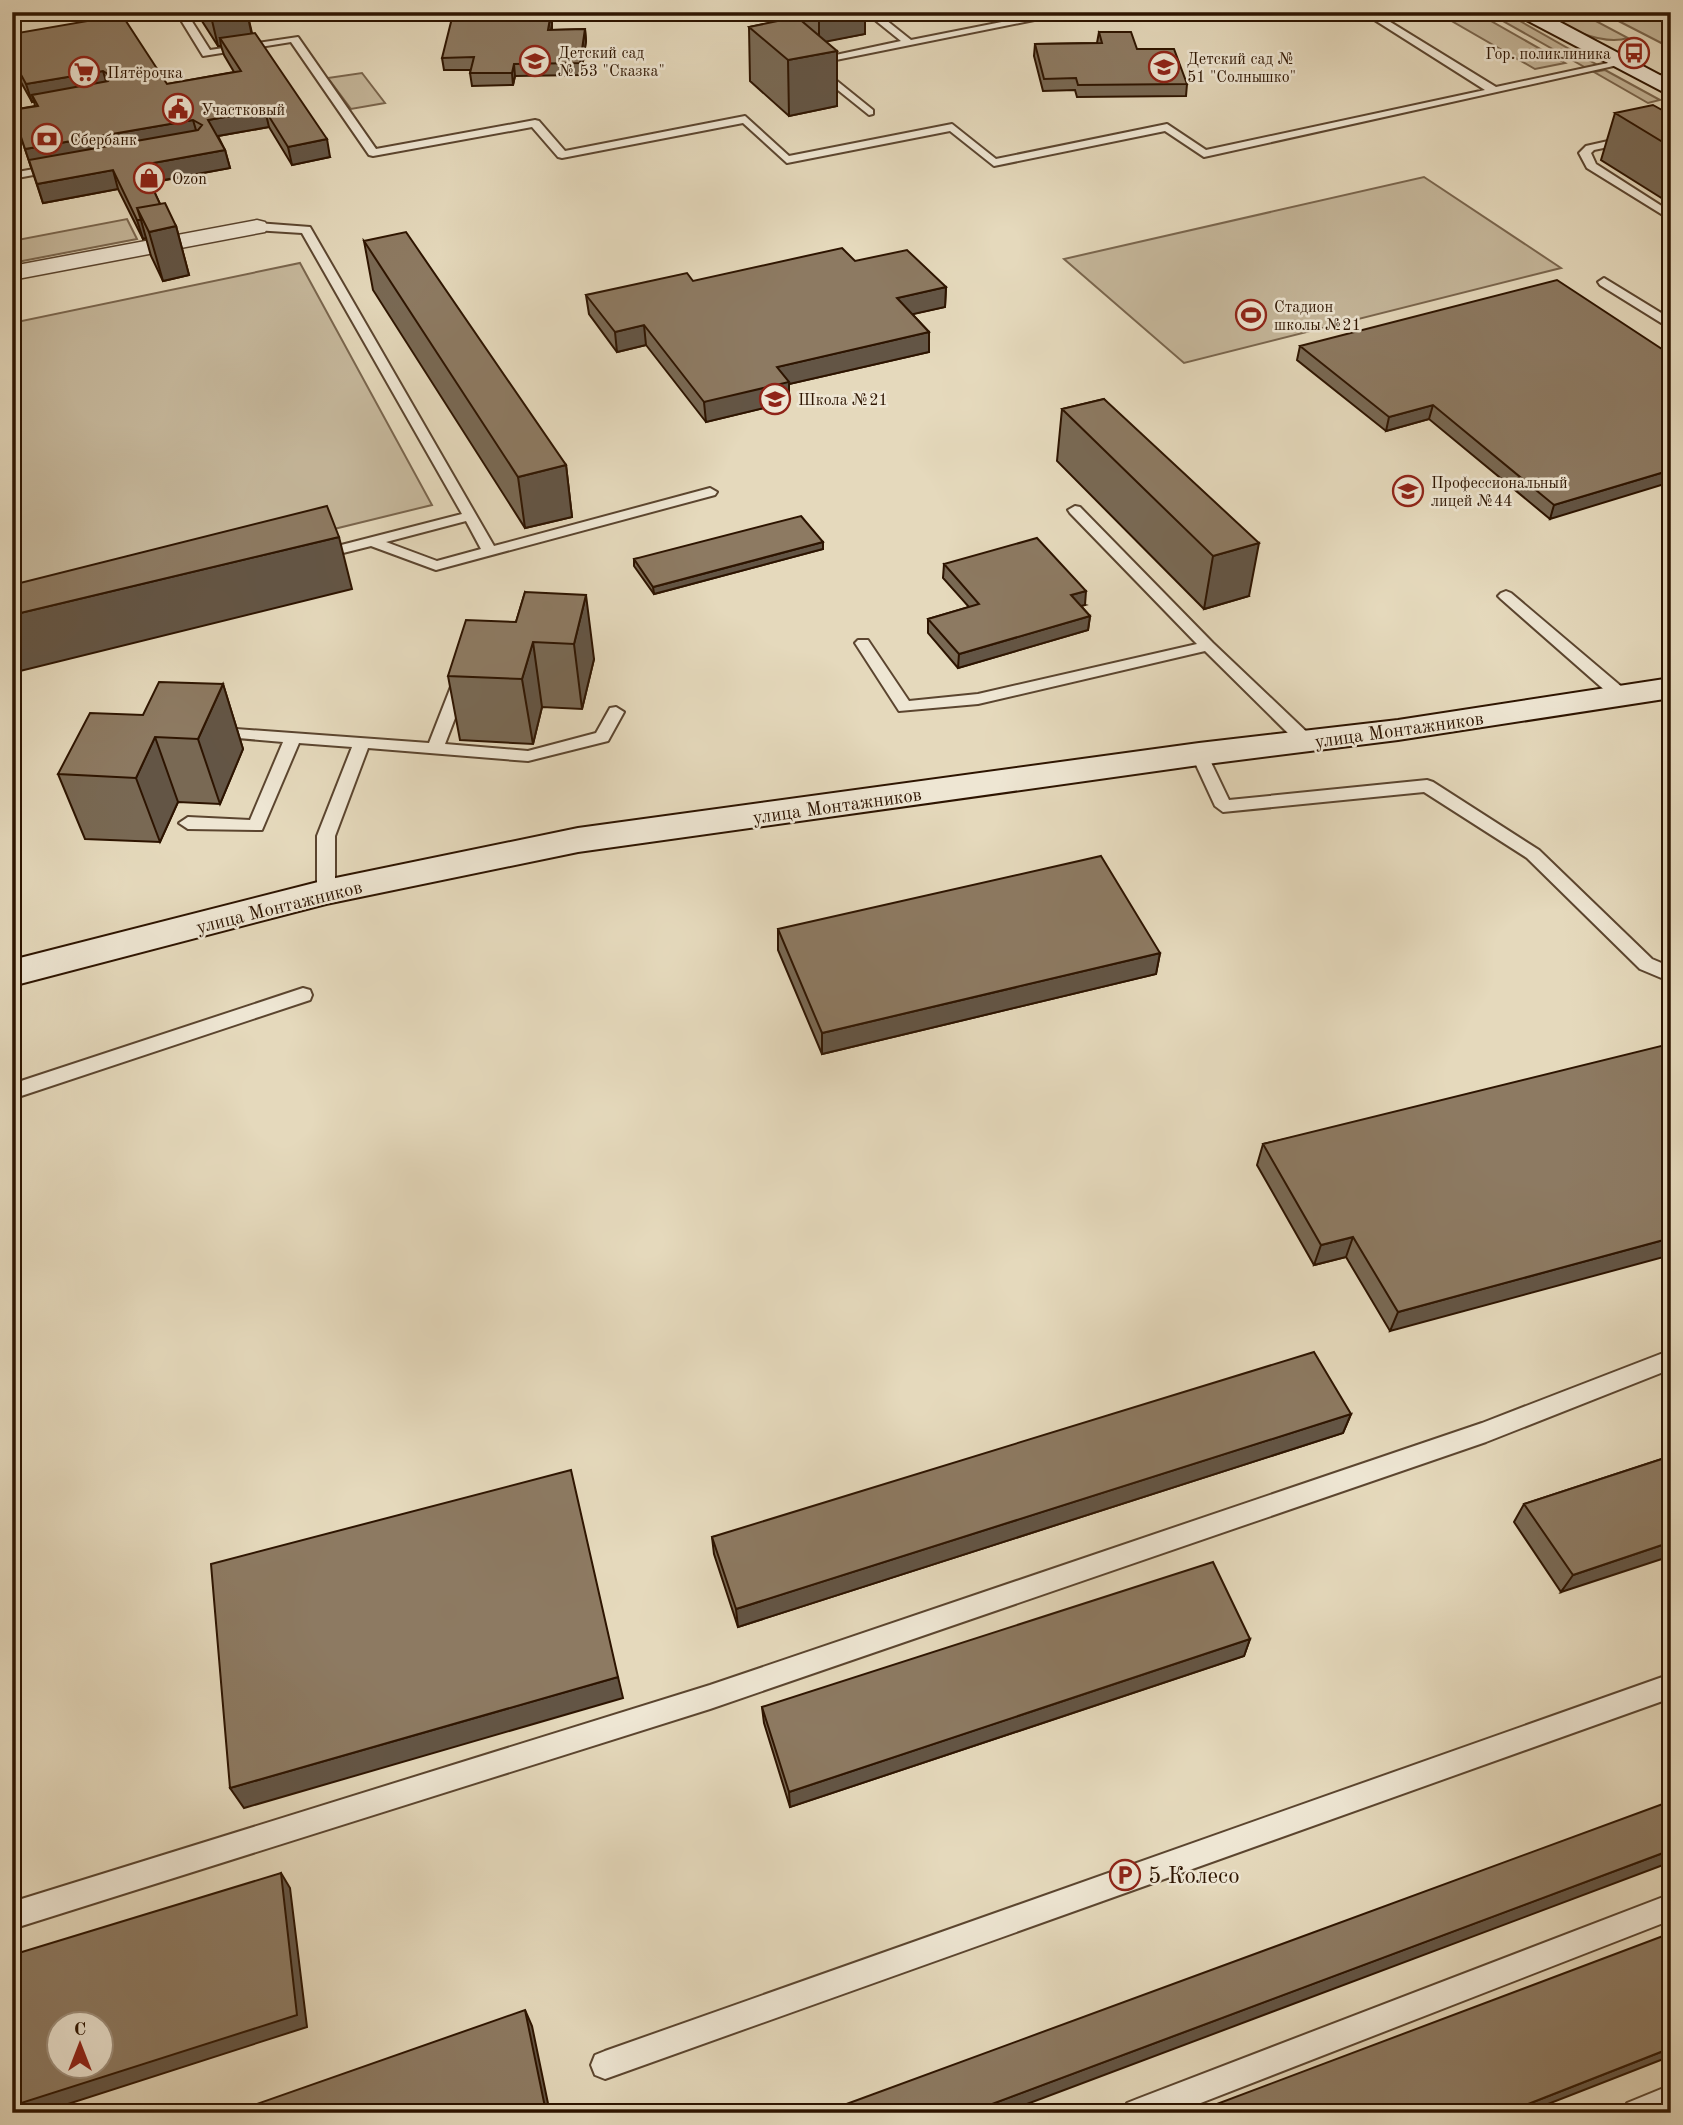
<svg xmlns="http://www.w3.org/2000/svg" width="1683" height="2125" font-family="'Old Standard TT',serif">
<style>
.green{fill:#c6b89c;stroke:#7a664e;stroke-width:2}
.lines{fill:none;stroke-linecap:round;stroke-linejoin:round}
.lane-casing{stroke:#5b452f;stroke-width:4}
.street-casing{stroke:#5b452f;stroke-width:3}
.secondary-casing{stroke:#2d1400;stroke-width:4}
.lane{fill:#eee6d3;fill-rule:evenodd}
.street{fill:#eee6d3;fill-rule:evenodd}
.secondary{fill:#eee6d3;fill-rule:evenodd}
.wall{fill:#796954;stroke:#2d1400;stroke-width:2}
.shaded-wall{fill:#635545;stroke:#2d1400;stroke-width:2}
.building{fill:#8d7a62;stroke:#2d1400;stroke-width:2;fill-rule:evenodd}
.labels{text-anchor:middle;stroke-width:5;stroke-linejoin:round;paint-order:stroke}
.far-poi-label{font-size:16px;fill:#2d1400;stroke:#eee6d3;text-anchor:start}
.street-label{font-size:19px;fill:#2d1400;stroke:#eee6d3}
.near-poi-label{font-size:23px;fill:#2d1400;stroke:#eee6d3;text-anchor:start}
</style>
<rect width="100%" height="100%" fill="#e5d9bc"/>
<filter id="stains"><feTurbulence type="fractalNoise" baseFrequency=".00286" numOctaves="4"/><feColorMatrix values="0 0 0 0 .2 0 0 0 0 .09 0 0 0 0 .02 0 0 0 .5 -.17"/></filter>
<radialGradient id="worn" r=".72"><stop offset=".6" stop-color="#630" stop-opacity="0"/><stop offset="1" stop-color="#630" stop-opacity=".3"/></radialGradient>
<path class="green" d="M1436,12H1475L1565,63L1535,69Z
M1487,12H1504L1601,67L1588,69Z
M1538,12H1579L1628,38C1601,47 1561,25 1538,12Z
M1601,12H1651L1671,23V48Z
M1605,70L1660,100L1648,103L1594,72Z
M362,73L385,103L351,109L328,78Z
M1424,177L1561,268L1184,363L1064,259Z
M127,219L137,239L12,263V241Z
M300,263L432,505L12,608V323Z"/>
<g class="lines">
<g class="lane-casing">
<path id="lane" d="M139,12H164L98,25L93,22Z
M176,12H186L210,50L298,37L376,149L535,120L539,121L565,151L745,116L789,156L952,124L996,159L1167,124L1206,150L1485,90L1362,12H1374L1496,87L1622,60L1627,63L1204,157L1165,131L994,166L950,131L787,163L743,123L562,158L558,157L532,127L373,156L369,155L291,42L203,56Z
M865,12H876L911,40L1052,12H1074L816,64L873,110V114L869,115L803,62L901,41Z
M1658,12H1670L1671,20Z
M1671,72V78L1652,83L1647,80Z
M1657,130L1671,136V144L1655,137L1594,150L1591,153L1596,164L1671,212V220L1587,168L1579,153L1586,146Z
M56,165L60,166V170L12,179V173Z
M257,223L310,227L494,546L710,488L717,492L715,495L436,570L371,546L319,559L314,558L312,555L314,552L462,514L302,233L253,230L251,227ZM466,521L481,549L437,561L386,542Z
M1604,278L1671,319V329L1600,285L1598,282Z
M1075,506L1080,507L1213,643L1312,737L1314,741L1312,745H1300L1205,651L978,704L899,711L855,643L858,640H868L909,701L978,694L1197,644L1070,513L1068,510Z
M1506,591L1511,593L1629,693L1631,697L1629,701H1617L1501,599L1498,596L1501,593Z
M462,674L470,679L445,744L528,751L596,733L610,708L616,707L624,712L608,741L528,761L368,748L335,836V892L326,898L317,892V836L352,747L299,743L262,830L188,829L179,823L188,817L250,820L283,742L215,736L209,735L207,731L209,727L429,743L454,679Z
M1199,749L1207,754L1229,800L1427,780L1433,782L1539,850L1652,959L1671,967V982L1640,969L1527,858L1424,792L1223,812L1215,806L1191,754Z
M303,988L310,990L312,995L310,1000L12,1099V1084Z
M1671,1350V1369L1486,1442L710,1709L12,1929V1902L710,1685L1482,1423Z
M1671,1674V1698L605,2079L595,2075L591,2065L595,2055L605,2051Z
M1671,1894V1920L1175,2113H1123L1127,2103L1137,2099Z
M1671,2085V2113H1623L1627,2103Z"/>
</g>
<g class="street-casing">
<path id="street" d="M257,220L265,222L268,227L265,232L12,280V266Z"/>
</g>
<g class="secondary-casing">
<path id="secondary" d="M1516,12H1541L1671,81V96L1519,16Z
M1671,678V698L1398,740L1199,765L578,852L326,904L12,986V960L326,880L578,828L1199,743L1398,720Z"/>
</g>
<use href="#lane" class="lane"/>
<use href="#street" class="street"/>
<use href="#secondary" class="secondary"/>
</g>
<path class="wall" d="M200,12H247L252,33L330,157L292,165L269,127L218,136L225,150L230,168L150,183L160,204L176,226L189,275L163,281L151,256L146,238L143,239L118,189L43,203L12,110L35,106L34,101L32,102L12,66V34L167,84L234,72L224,55L221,46H218L202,21Z
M782,12H865V34L826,41L837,106L789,116L750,81L749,27L790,19Z
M551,13L552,24V30L585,29L586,41L581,75L515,76L513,85L472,86L470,73L471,70H444L442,58Z
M1099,32L1137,49L1187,84L1186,96L1077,97L1075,90L1043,91L1034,56L1035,44L1097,43Z
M1615,113L1671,115V204L1601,160Z
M364,241L566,465L572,517L525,528L373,290Z
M855,261L946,287L945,307L912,314L929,332V352L789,384V402L706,422L646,345L617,352L589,314L586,295Z
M1300,346L1671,355L1550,519L1429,419L1386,431L1297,360Z
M1104,399L1249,596L1204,609L1057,461L1062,409Z
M823,542V549L654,594L634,566V559Z
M944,564L1085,605L1081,606L1090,616L1088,630L958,668L928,633V619L969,607L943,578Z
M525,592L594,659L582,709L542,707L533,744L460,740L448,676L516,622Z
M223,684L243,749L220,804L178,802L160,842L85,839L58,774L143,715Z
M778,929L1160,953L1156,974L822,1054L778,950Z
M1671,1052L1390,1331L1346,1257L1314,1265L1257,1165L1263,1144Z
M1351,1414L1343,1433L738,1627L714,1554L712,1537Z
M1671,1456L1561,1592L1514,1522L1524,1504Z
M1250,1639L1244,1656L790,1807L764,1723L762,1707Z"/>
<path class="shaded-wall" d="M210,12H247L253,41L220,38L221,46H218Z
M305,12H337L307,17Z
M819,12H865V34L819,43Z
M551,13L552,24L549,42L548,30Z
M585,29L586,41L581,75L580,63Z
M837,51V106L789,116L788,60Z
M514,64L515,76L513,85L512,73Z
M103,71L108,88L32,95L34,101L32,102L26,84Z
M265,110L269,127L212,137L208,120Z
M193,120L198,137L31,167L25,149Z
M327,139L330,157L292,165L288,147Z
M225,150L230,168L147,183L142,165Z
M113,170L118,189L43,203L37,184Z
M137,220H141L146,238L143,239Z
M176,226L189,275L163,281L149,232Z
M946,287L945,307L896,318L897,298Z
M644,325L646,345L617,352L615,332Z
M929,332V352L789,384V402L706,422L704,402L777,367Z
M1433,405L1429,419L1386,431L1389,417Z
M566,465L572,517L525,528L518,477Z
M1671,470V482L1550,519L1554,505Z
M339,537L352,589L12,673V615Z
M823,542V549L654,594L653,587Z
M1259,543L1249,596L1204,609L1213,556Z
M1086,591L1085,605L1069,609L1071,595Z
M586,595L594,659L582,709L574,644Z
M1090,616L1088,630L958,668L959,654Z
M533,642L542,707L533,744L522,679Z
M223,684L243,749L220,804L198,739Z
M155,737L178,802L160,842L136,778Z
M1160,953L1156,974L822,1054V1033Z
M1353,1237L1346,1257L1314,1265L1321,1245Z
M1671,1238V1255L1390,1331L1398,1312Z
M1351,1414L1343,1433L738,1627L736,1609Z
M1671,1542V1556L1561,1592L1573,1575Z
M1250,1639L1244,1656L790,1807L789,1792Z
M618,1677L623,1698L244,1808L230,1788Z
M1671,1850V1862L1003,2113H968Z
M281,1873L290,1888L307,2027L40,2113H12V2106Z
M525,2010L532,2026L550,2113H527Z
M1671,2048V2056L1525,2113H1505Z"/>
<path class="building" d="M551,13L548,30L585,29L580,63L514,64L512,73H470L474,57L442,58L453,14Z
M122,15L167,84L241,71L220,38L255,33L327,139L288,147L265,110L208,120L225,150L142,165L160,204L137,208L141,220H137L113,170L37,184L29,160L198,130L202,125L193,120L25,149L12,110L38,106L32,95L108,81L111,76L103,71L26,84L12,58V34Z
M797,17L837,51L788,60L749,27Z
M1099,32H1131L1137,49H1174L1187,84L1078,85L1076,78L1044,79L1035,44L1102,43Z
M1653,105L1671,115V147L1615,113Z
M165,203L176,226L149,232L137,208Z
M406,232L566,465L518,477L364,241Z
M842,248L855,261L907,250L946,287L897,298L929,332L777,367L789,382L704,402L644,325L615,332L586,295L687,273L693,281Z
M1557,280L1671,355V470L1554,505L1433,405L1389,417L1300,346Z
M1104,399L1259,543L1213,556L1062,409Z
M327,506L339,537L12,615V585Z
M801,516L823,542L653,587L634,559Z
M1037,538L1086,591L1071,595L1090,616L959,654L928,619L979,604L944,564Z
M525,592L586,595L574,644L533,642L522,679L448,676L466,620L516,622Z
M159,682L223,684L198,739L155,737L136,778L58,774L90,713L143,715Z
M1101,856L1160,953L822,1033L778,929Z
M1665,1045L1671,1052V1238L1398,1312L1353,1237L1321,1245L1263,1144Z
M1314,1352L1351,1414L736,1609L712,1537Z
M1671,1456V1542L1573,1575L1524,1504Z
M571,1470L618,1677L230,1788L211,1564Z
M1213,1562L1250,1639L789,1792L762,1707Z
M1671,1801V1850L968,2113H822Z
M281,1873L297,2015L12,2106V1955ZM60,2024H102V2066H60Z
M1671,1933V2048L1505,2113H1193Z
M525,2010L545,2107L527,2113H231Z"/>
<defs>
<g id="bus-ring" transform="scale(1.575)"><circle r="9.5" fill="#eee6d3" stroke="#8f2418" stroke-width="1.5"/><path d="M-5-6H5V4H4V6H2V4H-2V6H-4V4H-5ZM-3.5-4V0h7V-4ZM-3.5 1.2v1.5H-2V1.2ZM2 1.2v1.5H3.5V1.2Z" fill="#8f2418"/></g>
<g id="school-ring" transform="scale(1.575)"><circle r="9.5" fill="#eee6d3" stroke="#8f2418" stroke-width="1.5"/><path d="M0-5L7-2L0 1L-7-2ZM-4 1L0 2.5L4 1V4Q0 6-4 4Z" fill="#8f2418"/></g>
<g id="supermarket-ring" transform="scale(1.575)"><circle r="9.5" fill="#eee6d3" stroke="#8f2418" stroke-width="1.5"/><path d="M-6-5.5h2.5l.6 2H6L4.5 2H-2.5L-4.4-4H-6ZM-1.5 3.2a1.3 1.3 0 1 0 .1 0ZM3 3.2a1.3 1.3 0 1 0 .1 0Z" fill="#8f2418"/></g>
<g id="civic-ring" transform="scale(1.575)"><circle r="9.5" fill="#eee6d3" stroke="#8f2418" stroke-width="1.5"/><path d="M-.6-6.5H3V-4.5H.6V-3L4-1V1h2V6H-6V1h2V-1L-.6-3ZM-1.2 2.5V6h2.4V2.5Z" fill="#8f2418"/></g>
<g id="bank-ring" transform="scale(1.575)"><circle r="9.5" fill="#eee6d3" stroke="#8f2418" stroke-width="1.5"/><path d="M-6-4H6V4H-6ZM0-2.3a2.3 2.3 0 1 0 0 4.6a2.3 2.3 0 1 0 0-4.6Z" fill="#8f2418"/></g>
<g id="shop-ring" transform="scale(1.575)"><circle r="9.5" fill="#eee6d3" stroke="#8f2418" stroke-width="1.5"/><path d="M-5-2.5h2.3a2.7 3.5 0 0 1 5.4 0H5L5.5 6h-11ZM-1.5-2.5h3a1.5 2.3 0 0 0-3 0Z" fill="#8f2418"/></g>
<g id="stadium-ring" transform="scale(1.575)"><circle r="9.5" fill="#eee6d3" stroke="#8f2418" stroke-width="1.5"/><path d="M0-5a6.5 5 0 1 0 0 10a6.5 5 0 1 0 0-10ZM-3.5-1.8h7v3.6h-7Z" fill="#8f2418"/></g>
<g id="university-ring" transform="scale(1.575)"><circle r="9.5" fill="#eee6d3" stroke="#8f2418" stroke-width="1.5"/><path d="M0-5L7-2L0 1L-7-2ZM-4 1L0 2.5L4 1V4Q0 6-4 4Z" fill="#8f2418"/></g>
<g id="parking-ring" transform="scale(1.575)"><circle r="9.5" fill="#eee6d3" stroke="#8f2418" stroke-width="1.5"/><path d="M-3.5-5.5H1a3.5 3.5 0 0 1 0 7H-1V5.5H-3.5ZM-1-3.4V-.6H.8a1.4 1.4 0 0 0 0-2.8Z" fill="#8f2418"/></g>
</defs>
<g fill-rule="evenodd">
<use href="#bus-ring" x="1634" y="53"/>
<use href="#school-ring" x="535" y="61"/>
<use href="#school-ring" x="1164" y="67"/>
<use href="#supermarket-ring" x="84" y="72"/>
<use href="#civic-ring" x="178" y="109"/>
<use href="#bank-ring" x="47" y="139"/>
<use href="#shop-ring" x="149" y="178"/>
<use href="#stadium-ring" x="1251" y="315"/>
<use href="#school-ring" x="775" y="399"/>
<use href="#university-ring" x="1408" y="491"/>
<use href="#parking-ring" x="1125" y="1875"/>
</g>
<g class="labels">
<g class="far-poi-label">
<text x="558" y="58">Детский сад<tspan x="558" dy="18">№ 53 "Сказка"</tspan></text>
<text x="1611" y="59" text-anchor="end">Гор. поликлиника</text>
<text x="1187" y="64">Детский сад №<tspan x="1187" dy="18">51 "Солнышко"</tspan></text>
<text x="107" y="78">Пятёрочка</text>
<text x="201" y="115">Участковый</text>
<text x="70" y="145">Сбербанк</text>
<text x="172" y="184">Ozon</text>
<text x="1274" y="312">Стадион<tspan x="1274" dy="18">школы №21</tspan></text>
<text x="798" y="405">Школа №21</text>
<text x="1431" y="488">Профессиональный<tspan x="1431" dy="18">лицей №44</tspan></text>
</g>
<g class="street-label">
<text transform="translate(1399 729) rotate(-8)" y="7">улица Монтажников</text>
<text transform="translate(837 805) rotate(-8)" y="7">улица Монтажников</text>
<text transform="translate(279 906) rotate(-14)" y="7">улица Монтажников</text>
</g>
<g class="near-poi-label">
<text x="1148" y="1883">5 Колесо</text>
</g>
</g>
<rect width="1683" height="2125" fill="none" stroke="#e5d9bc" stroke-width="42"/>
<rect x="14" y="14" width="1655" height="2097" fill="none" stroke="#2d1400" stroke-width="3.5"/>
<rect x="21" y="21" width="1641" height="2083" fill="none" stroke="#2d1400" stroke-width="2"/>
<g transform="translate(80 2045)"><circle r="33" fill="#eee6d3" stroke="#a1927f" stroke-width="2"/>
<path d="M0-5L12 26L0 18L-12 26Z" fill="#8f2418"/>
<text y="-10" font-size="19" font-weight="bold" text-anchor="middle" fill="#2d1400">С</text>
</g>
<rect width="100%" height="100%" filter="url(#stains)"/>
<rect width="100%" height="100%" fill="url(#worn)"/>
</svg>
